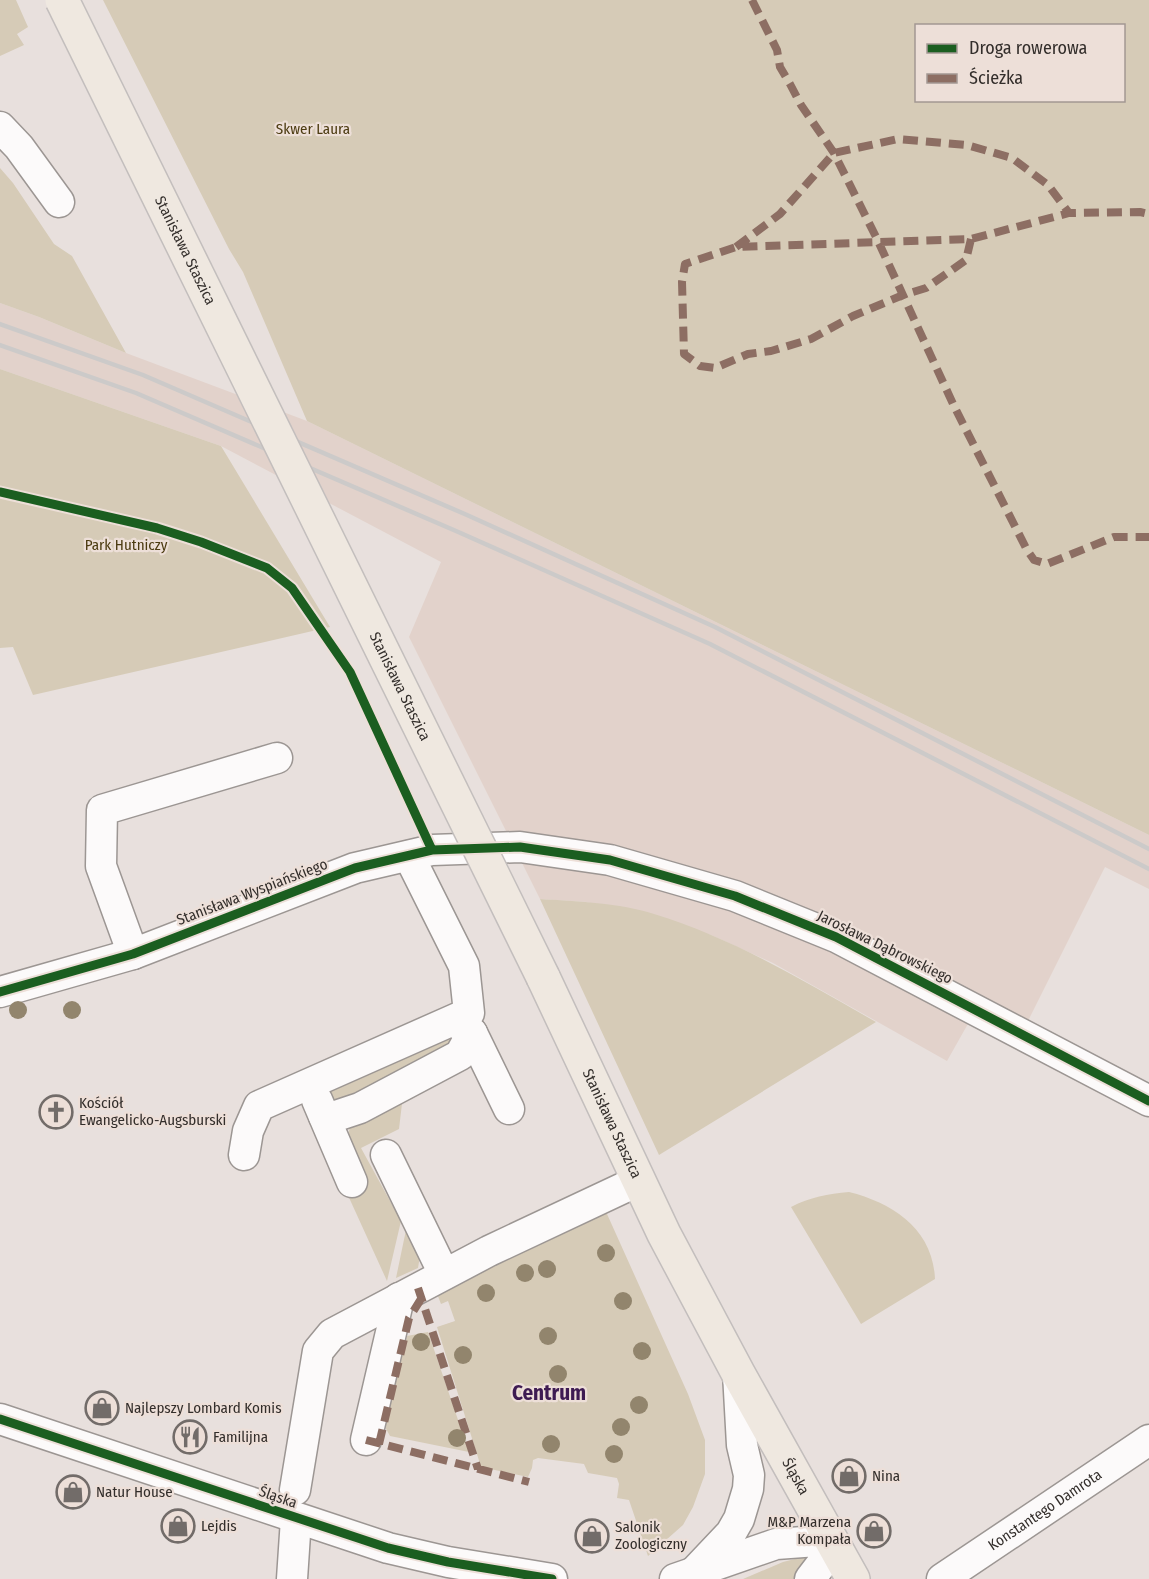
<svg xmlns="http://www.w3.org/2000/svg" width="1149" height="1579" font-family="'Fira Sans Condensed',sans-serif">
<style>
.built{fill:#e2d2cb}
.green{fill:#d6cbb7;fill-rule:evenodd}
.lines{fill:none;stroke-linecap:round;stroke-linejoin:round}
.minor-casing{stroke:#9c9693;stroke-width:33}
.major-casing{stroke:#c3bebd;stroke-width:36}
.minor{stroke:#fcfafa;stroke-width:30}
.major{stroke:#efe8e0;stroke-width:33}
.rail{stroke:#cccac9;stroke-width:4.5}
.major-bridge-casing{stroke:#c3bebd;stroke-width:36;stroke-linecap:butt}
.major-bridge{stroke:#efe8e0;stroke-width:33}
.quiet{stroke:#8d6e63;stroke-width:8;stroke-dasharray:15 8;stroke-linecap:butt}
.cycleway-casing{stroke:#eddfd8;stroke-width:13}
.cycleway{stroke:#1b5e20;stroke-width:9}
.tree{fill:#92856d}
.labels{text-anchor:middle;stroke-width:4.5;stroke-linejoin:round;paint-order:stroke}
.park-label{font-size:15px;fill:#4c3b11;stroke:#eddfd8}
.street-label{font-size:15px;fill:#332e2b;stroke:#eddfd8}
.poi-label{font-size:15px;fill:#332e2b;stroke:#eddfd8;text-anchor:start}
.district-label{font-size:21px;font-weight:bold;fill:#3e1b52;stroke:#eddfd8}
</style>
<rect width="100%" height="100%" fill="#e8e0dd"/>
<path class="built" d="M0,303L39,317L126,353L307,421L1149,835V889L1105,867L1027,1023L969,1022L947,1061L773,963L711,935L587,902L540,899L409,637L441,562L221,446L0,369Z"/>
<path class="green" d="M0,0H16L28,27L17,34L24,45L0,56Z
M103,0H1149V835L307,421L243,272L229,249ZM916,26H1124V100H916Z
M0,168L13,183L54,244L72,256L126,353L39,317L0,303Z
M0,369L221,446L330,627L33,695L13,647L0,648Z
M540,899C576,901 620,903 654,914C733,938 804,981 876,1022L659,1155Z
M460,1031L456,1045L332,1108L329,1093L334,1085Z
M403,1095L399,1129L361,1148L401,1221L387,1281L346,1191L347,1138L350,1127Z
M849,1192C893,1203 933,1229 935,1279L861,1324L791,1207C810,1197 828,1194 849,1192Z
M600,1213L607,1214L688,1394L705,1440V1474L693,1507L683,1525L648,1556L629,1500L617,1498L619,1484L617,1478L588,1473L584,1464L538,1458L533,1460L532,1468L528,1477L481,1467L437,1327L455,1321L448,1301L441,1304L434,1286Z
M406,1230L420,1256L418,1268L396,1278Z
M428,1332L469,1452L390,1436L385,1427L407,1336Z
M807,1556V1563L795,1579H743L783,1562Z"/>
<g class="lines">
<g class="minor-casing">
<g id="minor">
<path d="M0,127L19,147L59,202"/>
<path d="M133,954L101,866L102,810L277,758"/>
<path d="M0,992L133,954L355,868L432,850L520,847L610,860L735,896L836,937L1149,1101"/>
<path d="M460,1025L472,1033L509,1109"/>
<path d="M317,1100L352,1182"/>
<path d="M324,1116H336L360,1108L460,1055L472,1033"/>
<path d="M244,1155L248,1131L259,1106L469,1013L464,966L409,856"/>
<path d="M386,1155L444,1274"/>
<path d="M0,1419L388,1548L448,1562L552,1579"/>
<path d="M366,1440L399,1298"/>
<path d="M295,1490L318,1351L332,1334L489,1251L638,1181"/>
<path d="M695,1571L731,1533L739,1519L748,1489L749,1475L742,1445L738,1373"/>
<path d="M292,1579L296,1519"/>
<path d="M675,1579L776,1544L831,1540L823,1562L810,1579"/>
<path id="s1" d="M942,1579L1149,1440"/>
</g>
</g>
<g class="major-casing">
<g id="major">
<path id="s2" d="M543,977L664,1234L738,1373L853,1579"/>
</g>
</g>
<use href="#minor" class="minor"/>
<use href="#major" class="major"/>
<path class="rail" d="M0,324L143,375L467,515L715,627L1149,849
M0,345L136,393L456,531L710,644L1149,869"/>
<g class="major-bridge-casing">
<g id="major-bridge">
<path id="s3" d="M62,0L543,977"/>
</g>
</g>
<use href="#major-bridge" class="major-bridge"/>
<path class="quiet" d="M752,0L777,50L780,67L790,84L801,105L834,153L878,241L954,406L1027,550L1034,560L1047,564L1114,537H1149
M971,239L966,260L926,288L903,295L853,316L811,339L771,351L748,354L715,368L700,366L684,354L682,282L685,264L736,247L971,239L1069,213L1140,212L1149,214
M736,247L780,214L834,153L898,139L967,145L1012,158L1048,185L1069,213
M418,1288L478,1469
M366,1440L529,1482
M379,1444L409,1318L421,1299"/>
<g class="cycleway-casing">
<path id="cycleway" d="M0,492L157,528L201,542L267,568L292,588L350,672L432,850
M0,992L133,954L355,868L432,850L520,847L610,860L735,896L836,937L1149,1101
M0,1419L388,1548L448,1562L552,1579"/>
</g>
<use href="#cycleway" class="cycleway"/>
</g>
<g class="tree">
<circle cx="18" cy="1010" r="9"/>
<circle cx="72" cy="1010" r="9"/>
<circle cx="606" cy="1253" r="9"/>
<circle cx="547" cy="1269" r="9"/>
<circle cx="525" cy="1273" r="9"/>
<circle cx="486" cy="1293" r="9"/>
<circle cx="623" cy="1301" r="9"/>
<circle cx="548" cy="1336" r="9"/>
<circle cx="421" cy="1342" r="9"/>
<circle cx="642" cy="1351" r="9"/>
<circle cx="463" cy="1355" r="9"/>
<circle cx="558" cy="1374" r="9"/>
<circle cx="639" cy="1405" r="9"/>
<circle cx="621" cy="1427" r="9"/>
<circle cx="457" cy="1438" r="9"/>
<circle cx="551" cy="1444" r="9"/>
<circle cx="614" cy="1454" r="9"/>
</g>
<defs>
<g id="church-ring" transform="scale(1.725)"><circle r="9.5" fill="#eddfd8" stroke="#726c69" stroke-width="1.5"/><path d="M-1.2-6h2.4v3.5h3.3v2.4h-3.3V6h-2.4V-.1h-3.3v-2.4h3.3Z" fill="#726c69"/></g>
<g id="shop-ring" transform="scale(1.725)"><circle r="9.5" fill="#eddfd8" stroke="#726c69" stroke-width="1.5"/><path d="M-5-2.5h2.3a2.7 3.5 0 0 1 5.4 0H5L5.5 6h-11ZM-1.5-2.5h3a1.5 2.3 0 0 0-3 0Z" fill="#726c69"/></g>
<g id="restaurant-ring" transform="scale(1.725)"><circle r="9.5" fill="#eddfd8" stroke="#726c69" stroke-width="1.5"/><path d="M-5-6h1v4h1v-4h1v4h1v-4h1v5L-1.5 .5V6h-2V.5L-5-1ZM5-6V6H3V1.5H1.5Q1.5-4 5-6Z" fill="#726c69"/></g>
</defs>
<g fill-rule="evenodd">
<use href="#church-ring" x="56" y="1112"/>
<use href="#shop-ring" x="102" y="1408"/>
<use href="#restaurant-ring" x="190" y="1437"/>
<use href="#shop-ring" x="849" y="1476"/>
<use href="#shop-ring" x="73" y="1492"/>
<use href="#shop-ring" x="178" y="1526"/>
<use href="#shop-ring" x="874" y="1531"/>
<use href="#shop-ring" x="592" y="1536"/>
</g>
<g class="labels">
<g class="park-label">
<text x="313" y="134">Skwer Laura</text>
<text x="126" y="550">Park Hutniczy</text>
</g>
<g class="street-label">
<text dy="5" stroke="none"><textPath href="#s3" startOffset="279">Stanisława Staszica</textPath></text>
<text dy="5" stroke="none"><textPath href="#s3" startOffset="765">Stanisława Staszica</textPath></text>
<text transform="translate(252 892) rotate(-21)" y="5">Stanisława Wyspiańskiego</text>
<text transform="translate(885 947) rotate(26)" y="5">Jarosława Dąbrowskiego</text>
<text dy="5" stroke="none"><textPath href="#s2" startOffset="162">Stanisława Staszica</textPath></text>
<text dy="5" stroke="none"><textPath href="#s2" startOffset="560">Śląska</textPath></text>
<text transform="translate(278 1497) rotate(19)" y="5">Śląska</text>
<text dy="5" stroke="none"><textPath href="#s1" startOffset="124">Konstantego Damrota</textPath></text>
</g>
<g class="poi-label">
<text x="79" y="1108">Kościół<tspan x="79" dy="17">Ewangelicko-Augsburski</tspan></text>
<text x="125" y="1413">Najlepszy Lombard Komis</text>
<text x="213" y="1442">Familijna</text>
<text x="872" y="1481">Nina</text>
<text x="96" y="1497">Natur House</text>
<text x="851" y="1527" text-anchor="end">M&amp;P Marzena<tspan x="851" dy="17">Kompała</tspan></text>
<text x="201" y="1531">Lejdis</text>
<text x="615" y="1532">Salonik<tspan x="615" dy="17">Zoologiczny</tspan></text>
</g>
<g class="district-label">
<text x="549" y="1400">Centrum</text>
</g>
</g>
<rect x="915" y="24" width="210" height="78" fill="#eddfd8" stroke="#a39893" stroke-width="1.5"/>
<rect x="927" y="44" width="30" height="9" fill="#1b5e20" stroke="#a39893" stroke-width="1.5"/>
<text x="969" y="54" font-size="18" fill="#332e2b">Droga rowerowa</text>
<rect x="927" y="74" width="30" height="9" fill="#8d6e63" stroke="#a39893" stroke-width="1.5"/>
<text x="969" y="84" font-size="18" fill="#332e2b">Ścieżka</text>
</svg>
